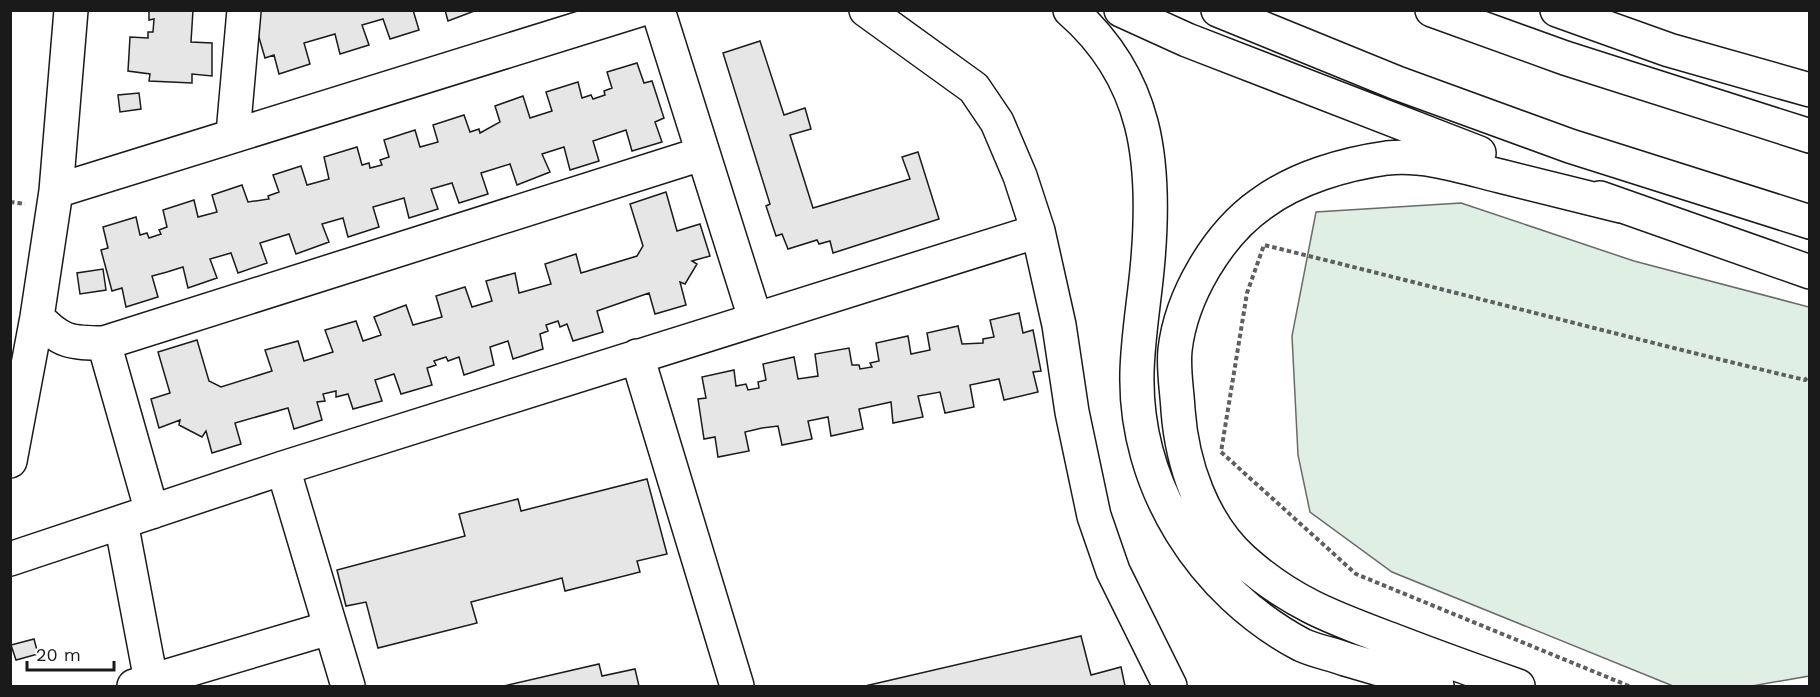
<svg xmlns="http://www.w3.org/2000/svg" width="1820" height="697" font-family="'Work Sans',sans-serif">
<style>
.green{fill:#e0efe3;stroke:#6a6a6a;stroke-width:1.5}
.building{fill:#e6e6e6;stroke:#1a1a1a;stroke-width:1.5}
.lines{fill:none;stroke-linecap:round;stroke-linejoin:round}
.minor-casing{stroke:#1a1a1a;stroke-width:36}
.highway-casing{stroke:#1a1a1a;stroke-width:36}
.path{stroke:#5f5f5f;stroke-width:4;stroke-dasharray:4.5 3;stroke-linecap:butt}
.minor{stroke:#fff;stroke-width:33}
.highway{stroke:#fff;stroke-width:33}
</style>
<rect width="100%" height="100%" fill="#fff"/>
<path class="green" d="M1461,203L1634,261L1809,307V676L1752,686H1673L1392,572L1310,512L1298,455L1292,336L1316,212Z"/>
<path class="building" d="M144,10H193L191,42L212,43V76L192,74V83L149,81L150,74L128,71L130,37L148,38V32H153L154,19L149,20V11Z
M259,10H413L419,30L390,39L383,19L362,25L369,45L340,54L335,34L304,43L310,64L279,74L274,55L265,58L253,17L260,15Z
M445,10H477L448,21Z
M760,41L784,115L805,108L811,129L790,135L813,208L910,179L902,157L918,152L939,219L833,253L830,241L819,244L817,240L788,249L782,234L776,236L766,206L770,204L723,53Z
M637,63L644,83L652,81L664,118L655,122L662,142L632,151L626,130L593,141L599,161L570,170L564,147L542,154L550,172L517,185L510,164L481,173L488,194L459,203L452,183L431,189L438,209L409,218L404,198L373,207L379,227L348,237L343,218L322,224L329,242L296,254L289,234L260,243L267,263L238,273L231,253L210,259L217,278L188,288L183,267L167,272L152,276L158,297L126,307L122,288L112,291L101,250L108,248L103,227L136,217L140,235L147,233L149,238L161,234L159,230L167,227L163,210L194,200L198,217L217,212L212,195L242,185L248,202L269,199L268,196L279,192L273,175L301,166L307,185L329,179L324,157L357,147L362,165L369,163L370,168L382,165L380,160L389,157L384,140L415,130L420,147L438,142L433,125L464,115L470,132L479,129L480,133L500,122L495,106L523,96L530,118L552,111L546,92L578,82L582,98L591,95L593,99L605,95L604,91L612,88L607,72Z
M139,93L141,109L120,112L118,95Z
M666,192L677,231L700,224L710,256L692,261L697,264L685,284L680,282L686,305L655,314L649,293L597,311L603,332L573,341L567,324L560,327L558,321L546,325L548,331L540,334L543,349L513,359L508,341L490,347L494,365L464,375L459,357L448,361L446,357L434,361L436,365L427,368L432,385L401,394L394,374L375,380L382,401L353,409L348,394L336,397V391L323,394L325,401L317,402L322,420L294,429L288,408L235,423L241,444L212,453L206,431L202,437L179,425L180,420L159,428L151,399L170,393L158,352L197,340L209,381L221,387L272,371L265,350L298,341L304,361L333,352L325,330L356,321L363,341L381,335L374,317L406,305L413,325L442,317L436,296L465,287L472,307L492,301L486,281L515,273L519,293L551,284L545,264L576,254L581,273L637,256L643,246L630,204Z
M103,269L106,290L80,294L77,273Z
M1019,313L1023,333L1033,330L1041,371L1033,372L1038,392L1004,400L999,379L970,385L974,407L945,413L940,392L918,396L923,417L893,423L891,402L859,409L863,429L831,436L828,417L808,421L812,439L782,445L778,426L762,428L745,432L749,451L718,457L715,437L704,439L698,399L706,398L702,377L734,370L736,386L746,384L748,390L759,388L758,382L766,380L763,364L794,357L798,379L818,376L815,354L849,348L852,365H859L860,369L872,367L870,363L879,361L876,343L908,336L911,354L930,350L927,333L958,326L962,344L983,343V339L994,337L990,320Z
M647,479L667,554L637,561L640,572L565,591L562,578L471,602L477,623L378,648L366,602L346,606L337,570L465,536L459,514L518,499L521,511Z
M1081,636L1091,675L1121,667L1125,686H865Z
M34,639L38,654L16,660L11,645Z
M599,664L602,676L635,669L639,686H504Z"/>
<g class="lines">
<g class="minor-casing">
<path id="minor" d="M658,10L755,318
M866,10L974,88L997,122L1020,176L1038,231L1059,325L1072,412L1094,516L1113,571L1170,686
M233,134L244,10
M56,191L639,10
M37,317C60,342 70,343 104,343L701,154
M104,343L152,512
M637,356L737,686
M10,461L37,317L56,191L71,10
M283,468L348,686
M121,522L152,686
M10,559L283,468L1038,231
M134,686L329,628"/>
</g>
<g class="highway-casing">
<path id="highway" d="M1070,10C1148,78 1156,162 1148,259C1145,297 1138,334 1137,372C1134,486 1203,593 1302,645C1315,651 1332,654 1345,659C1376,668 1406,677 1437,686
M1121,10L1187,40L1479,153
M1218,10L1397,83L1570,146L1810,222
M1432,10L1565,58L1810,136
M1557,10L1669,50L1810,90
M1600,198L1810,272
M1518,686C1478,672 1439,658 1400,643C1339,620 1293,605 1243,560C1202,523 1182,464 1178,410C1177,390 1173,370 1175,350C1181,297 1217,235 1261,204C1296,178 1344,164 1387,158C1425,154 1464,167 1500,176C1540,186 1580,196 1621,206"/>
</g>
<path class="path" d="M10,202L25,204
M1629,686L1356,574L1221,452L1247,293L1264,245C1445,289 1624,337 1805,380L1810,375"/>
<use href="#minor" class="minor"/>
<use href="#highway" class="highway"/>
</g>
<rect width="1820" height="697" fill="none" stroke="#1a1a1a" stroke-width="24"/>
<path d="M27 661v9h87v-9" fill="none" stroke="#1a1a1a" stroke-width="3"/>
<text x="36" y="661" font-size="18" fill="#1a1a1a" stroke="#ffffff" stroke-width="4.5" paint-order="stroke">20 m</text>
</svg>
